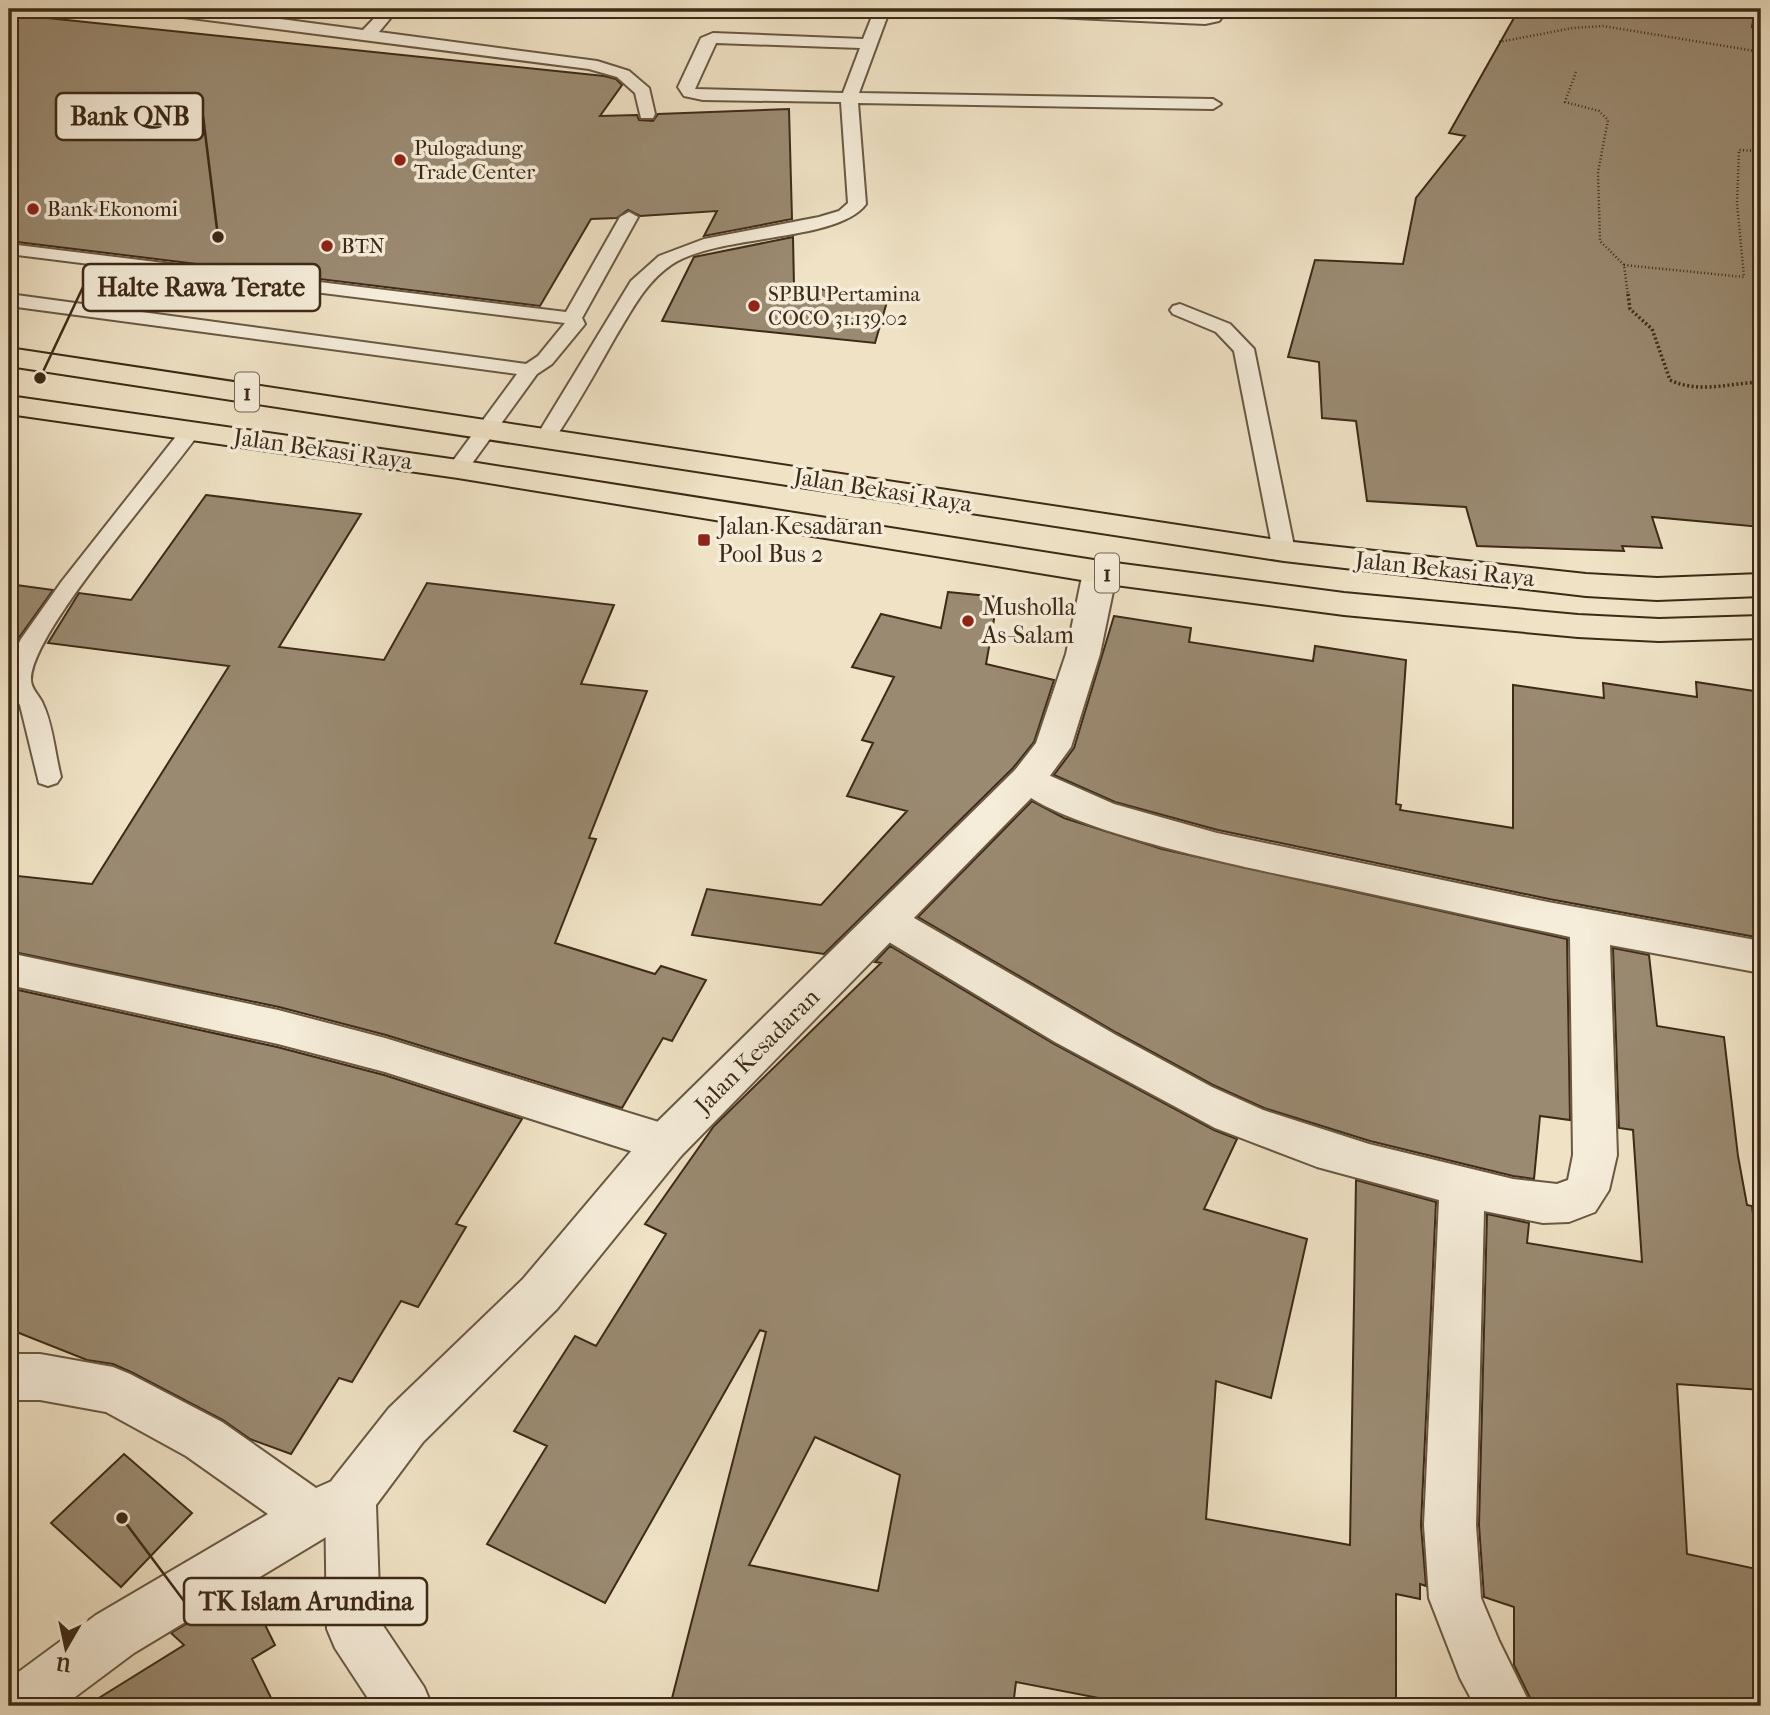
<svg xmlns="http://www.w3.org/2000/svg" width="1770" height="1715" font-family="'IM FELL French Canon',serif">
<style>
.building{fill:#9a8a71;stroke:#3d2a17;stroke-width:2;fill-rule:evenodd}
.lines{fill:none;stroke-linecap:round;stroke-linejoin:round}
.service-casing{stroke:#6a5842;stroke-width:4}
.minor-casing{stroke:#6a5842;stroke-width:4}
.tertiary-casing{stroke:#6a5842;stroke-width:4}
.trunk-casing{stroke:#3d2a17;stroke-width:4}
.path-far1{stroke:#3d2a17;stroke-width:2.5;stroke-dasharray:1 2.5;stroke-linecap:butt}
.path{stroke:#3d2a17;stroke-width:3.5;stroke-dasharray:2 2.5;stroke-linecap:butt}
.service{fill:#f5ecd9;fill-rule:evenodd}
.minor{fill:#f5ecd9;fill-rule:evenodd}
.tertiary{fill:#f5ecd9;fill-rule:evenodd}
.trunk{fill:#efe2c5;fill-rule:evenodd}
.poi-dot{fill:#8f2418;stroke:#f5ecd9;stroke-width:2.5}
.labels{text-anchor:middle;stroke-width:7;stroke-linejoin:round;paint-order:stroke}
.far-poi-label{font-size:21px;fill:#3d2a17;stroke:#f5ecd9;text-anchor:start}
.shield{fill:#f5ecd9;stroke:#746451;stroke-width:2}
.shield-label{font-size:23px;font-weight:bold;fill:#3d2a17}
.street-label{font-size:24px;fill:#3d2a17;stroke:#f5ecd9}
.poi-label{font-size:24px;fill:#3d2a17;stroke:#f5ecd9;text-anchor:start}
.leader{fill:none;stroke:#3d2a17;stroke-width:2.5}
.callout-dot{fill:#3d2a17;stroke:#f5ecd9;stroke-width:2.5}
.callout{fill:#f5ecd9;stroke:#3d2a17;stroke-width:2.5}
.callout-label{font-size:26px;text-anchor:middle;font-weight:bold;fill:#3d2a17}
</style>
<rect width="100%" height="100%" fill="#efe2c5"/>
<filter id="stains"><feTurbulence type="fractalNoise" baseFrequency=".00286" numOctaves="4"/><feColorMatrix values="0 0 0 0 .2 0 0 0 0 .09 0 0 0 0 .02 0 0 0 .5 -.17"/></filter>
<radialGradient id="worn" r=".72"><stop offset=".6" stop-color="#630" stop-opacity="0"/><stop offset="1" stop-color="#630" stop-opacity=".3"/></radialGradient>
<path class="building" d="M1519,9H1755L1752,27L1761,28V527L1652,517L1662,548L1622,546L1624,551L1477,546L1466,507L1367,501L1356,421L1322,418L1319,362L1288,357L1315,260L1403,264L1416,198L1465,136L1449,133Z
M9,14L604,76L616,79L622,85L600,116L637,115L639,120L653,121L658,114L789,109L792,219L704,236L717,211L640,216L628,210L617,218L591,219L540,306L9,241Z
M793,237L794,287L889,295L875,343L662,321L694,257Z
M206,495L361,514L279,647L384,660L427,583L614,605L581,684L647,691L589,838L596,839L555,943L655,974L661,966L706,980L672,1041L663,1038L622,1108L386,1035L279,1007L9,951V875L92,884L229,666L48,643L79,593L131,600Z
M9,584L53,590L18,639L9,638Z
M948,592L998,597L986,664L1054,680L1034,742L1013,768L824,954L692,935L707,889L821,905L907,811L847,796L873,743L862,740L894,677L852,667L881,614L941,628Z
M1114,616L1191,628L1189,642L1313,661L1315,646L1406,660L1396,804L1401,805L1400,810L1513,828V685L1604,698L1603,683L1697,697L1696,682L1761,692V938L1549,899L1218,830L1115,802L1054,775L1074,748Z
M1032,801L1064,818L1162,849L1567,939L1570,1120L1540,1116L1534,1179L1513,1176L1370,1141L1264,1108L1213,1085L1117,1033L918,917Z
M890,946L1054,1044L1214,1130L1237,1139L1204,1209L1307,1239L1271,1398L1216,1381L1206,1519L1350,1545L1356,1180L1436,1202L1421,1525L1426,1586L1420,1584V1599L1396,1594V1706H1140L1016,1682L1013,1706H670L766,1332L760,1330L605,1603L487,1544L547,1446L514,1431L575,1336L596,1346L666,1234L645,1224L714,1126L881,963L875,962ZM815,1437L900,1475L878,1591L749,1565Z
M1613,948L1649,955L1657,1026L1724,1037L1738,1156L1747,1205L1752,1206L1761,1276V1390L1677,1384L1687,1554L1761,1570V1706H1534L1514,1665V1607L1484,1597L1479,1525L1487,1214L1529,1223L1527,1243L1642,1262L1633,1130L1619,1128Z
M9,988L277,1047L384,1075L522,1119L456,1224L466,1227L418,1307L401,1301L352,1382L339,1378L291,1454L250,1439L223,1420L131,1372L113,1364L87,1360L9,1329Z
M124,1454L192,1513L121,1587L51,1523Z
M247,1588L275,1645L252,1659L275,1706H86L184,1645L171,1633Z"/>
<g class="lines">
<g class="service-casing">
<path id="service" d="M152,9H196L258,16L265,9H280L273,18L363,30L383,9H398L379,32L597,61L629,71L649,88L655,114L653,118H641L635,93L617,77L589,69L160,14Z
M875,9H890L859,93L1213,99L1221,104L1213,109L858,103L866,204C837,243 718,233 671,265C645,283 632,310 616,336C596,371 576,408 553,441H539L536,437L631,281L659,256L704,239L819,217L839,211L848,203L841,102L703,100L684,96L678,87L701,38L713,33L863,39ZM716,43L860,48L843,93L695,89Z
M978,9H1080L1205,14L1213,9H1229L1219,21L1205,24L986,14Z
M629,212L638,217L582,318L585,324L552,364L537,374L465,473H451L447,469L517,374L9,306V294L526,364L538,356L565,323L9,254V244L566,312L620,217Z
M1180,304L1230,324L1254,349L1295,551L1292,556H1276L1273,551L1234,351L1216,332L1173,314L1170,310L1173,306Z
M192,423L199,425L202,429C169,478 30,632 31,680C31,689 40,696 43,704C53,725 55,754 61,777L57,783L48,786L39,783L20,705L9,687V663L21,639L62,581L185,425Z"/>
</g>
<g class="minor-casing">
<path id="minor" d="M1028,766L1114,804L1217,833L1548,902L1761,941V973L1610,945L1617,1155L1609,1190L1595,1212L1569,1222L1543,1223L1484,1211L1476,1525L1481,1598L1499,1641L1531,1706H1475L1460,1678L1429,1598L1424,1525L1439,1200L1317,1167L1215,1128L1055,1042L874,933L868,922L874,911L888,907L902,911L1116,1035L1212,1087L1263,1110L1369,1144L1513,1179L1557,1184L1568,1180L1573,1155L1570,937C1493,921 1417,904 1340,887C1278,874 1039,829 1010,779L1015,770Z
M9,953L278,1010L385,1038L665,1124L681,1130L687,1143L681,1156L665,1162L385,1072L278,1044L9,985Z
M9,1354H40L113,1367L130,1374L222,1422L316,1488L350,1473L368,1480L375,1498L368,1516L331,1534L134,1653L63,1706H9V1679L96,1615L268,1514L186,1456L106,1412L40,1400H9Z"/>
</g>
<g class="tertiary-casing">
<path id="tertiary" d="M1100,561L1112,565L1117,572L1100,654L1071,747L1041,788L681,1156L557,1309L423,1442L376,1505L380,1621L424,1687L432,1706H373L335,1648L327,1629L325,1498L332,1480L389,1408L523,1279L649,1130L1015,770L1036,743L1066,654L1083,572L1088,565Z"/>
</g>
<g class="trunk-casing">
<path id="trunk" d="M9,348L1284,541L1586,574L1657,578L1761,574V596L1657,600L1586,596L1284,561L9,366Z
M9,396L458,460L1100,561L1344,593L1578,615L1659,619L1761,616V638L1659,641L1578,637L1344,615L1100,583L458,478L9,414Z"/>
</g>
<path class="path-far1" d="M1499,42L1573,28L1603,26L1761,52
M1576,72L1565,102L1599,111L1608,120L1598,172L1600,241L1624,265L1628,296
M1624,265L1744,277L1737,203L1739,150L1761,151"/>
<path class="path" d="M1628,294L1630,309L1652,329L1670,380C1699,394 1730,383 1761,382"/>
<use href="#service" class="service"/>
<use href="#minor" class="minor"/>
<use href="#tertiary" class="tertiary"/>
<use href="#trunk" class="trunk"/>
</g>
<g class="poi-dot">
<circle cx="400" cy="160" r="7"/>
<circle cx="33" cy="209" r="7"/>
<circle cx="327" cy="246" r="7"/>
<circle cx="754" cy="306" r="7"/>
<rect x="697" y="533" width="14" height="14" rx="3.5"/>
<circle cx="968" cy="621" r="7"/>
</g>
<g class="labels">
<g class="far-poi-label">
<text x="414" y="155">Pulogadung<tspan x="414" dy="24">Trade Center</tspan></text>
<text x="47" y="216">Bank Ekonomi</text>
<text x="341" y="253">BTN</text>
<text x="768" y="301">SPBU Pertamina<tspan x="768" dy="24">COCO 31.139.02</tspan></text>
</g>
<g class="shield">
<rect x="235" y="372.5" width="24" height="39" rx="5"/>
<rect x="1095" y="553.5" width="24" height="39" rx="5"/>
</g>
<g class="shield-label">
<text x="247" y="400">1</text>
<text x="1107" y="581">1</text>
</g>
<g class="street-label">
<text transform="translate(323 449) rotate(8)" y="8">Jalan Bekasi Raya</text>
<text transform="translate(883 490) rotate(9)" y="8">Jalan Bekasi Raya</text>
<text transform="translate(1445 569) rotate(6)" y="8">Jalan Bekasi Raya</text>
<text transform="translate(757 1051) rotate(-45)" y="8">Jalan Kesadaran</text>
</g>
<g class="poi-label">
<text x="718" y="534">Jalan Kesadaran<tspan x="718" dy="28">Pool Bus 2</tspan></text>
<text x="982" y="615">Musholla<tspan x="982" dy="28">As-Salam</tspan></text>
</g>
</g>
<path class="leader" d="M218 237L203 116M40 378L83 287M122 1518L184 1601"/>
<g class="callout-dot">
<circle cx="218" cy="237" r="7"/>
<circle cx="40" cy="378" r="7"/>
<circle cx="122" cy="1518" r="7"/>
</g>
<g class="callout">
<rect x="56" y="93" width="147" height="47" rx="7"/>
<rect x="83" y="264" width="237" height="47" rx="7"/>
<rect x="184" y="1578" width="243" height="47" rx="7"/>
</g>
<g class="callout-label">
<text x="130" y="125">Bank QNB</text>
<text x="201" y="296">Halte Rawa Terate</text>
<text x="306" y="1610">TK Islam Arundina</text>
</g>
<rect width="1770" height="1715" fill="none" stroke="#efe2c5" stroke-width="35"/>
<rect x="10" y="10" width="1749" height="1694" fill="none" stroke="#3d2a17" stroke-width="3.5"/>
<rect x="18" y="18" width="1735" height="1680" fill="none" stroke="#3d2a17" stroke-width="2"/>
<g transform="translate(66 1648) rotate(189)" stroke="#f5ecd9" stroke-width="5" paint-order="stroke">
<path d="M0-5L12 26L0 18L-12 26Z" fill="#3d2a17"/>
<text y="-10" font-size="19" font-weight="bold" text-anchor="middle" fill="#3d2a17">U</text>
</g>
<rect width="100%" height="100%" filter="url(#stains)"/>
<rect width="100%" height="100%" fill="url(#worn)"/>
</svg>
